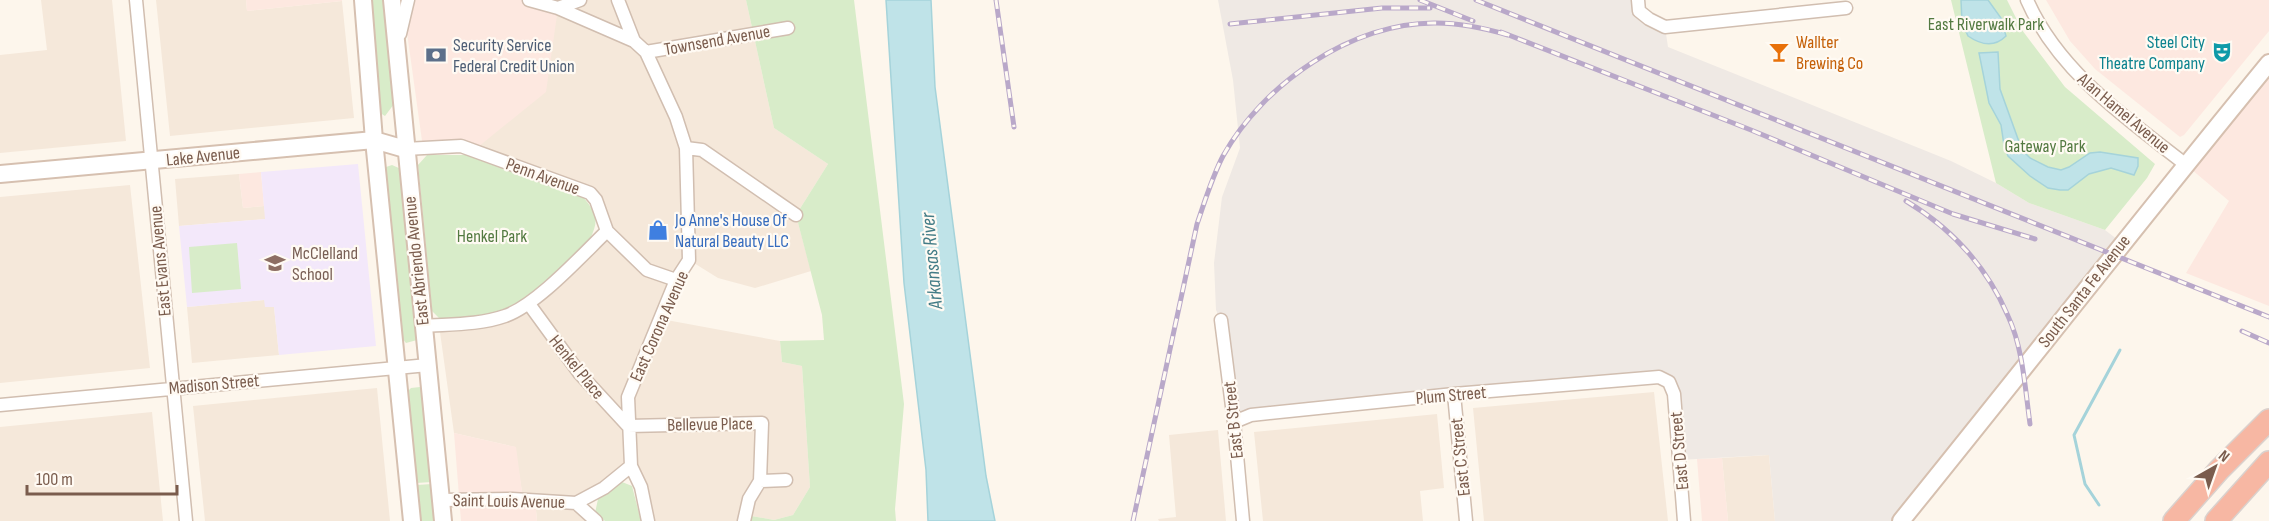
<svg xmlns="http://www.w3.org/2000/svg" width="2269" height="521" font-family="'Sofia Sans Condensed',sans-serif">
<style>
.residential{fill:#f5e8da}
.commercial{fill:#fde8e0}
.industrial{fill:#efe9e4}
.education{fill:#f3e8fa}
.green{fill:#d8ecc9}
.water{fill:#bfe3e8;stroke:#a5d3da;stroke-width:1.5}
.lines{fill:none;stroke-linecap:round;stroke-linejoin:round}
.stream{stroke:#a5d3da;stroke-width:3}
.street-casing{stroke:#d1beb0;stroke-width:15}
.secondary-casing{stroke:#d6c0b0;stroke-width:20}
.highway-casing{stroke:#dad1cd;stroke-width:24}
.street{stroke:#fff;stroke-width:12}
.secondary{stroke:#fff;stroke-width:16}
.highway{stroke:#f7b7a3;stroke-width:21}
.rail-casing{stroke:#b9a8c9;stroke-width:5}
.rail{stroke:#fffaf3;stroke-width:3;stroke-dasharray:9;stroke-linecap:butt}
.labels{text-anchor:middle;stroke-width:4.5;stroke-linejoin:round;paint-order:stroke}
.park-label{font-size:18px;fill:#537a41;stroke:#fffaf3}
.street-label{font-size:18px;fill:#7a5c4d;stroke:#fffaf3}
.food-label{font-size:18px;fill:#c56008;stroke:#fffaf3;text-anchor:start}
.culture-label{font-size:18px;fill:#0d838f;stroke:#fffaf3;text-anchor:end}
.service-label{font-size:18px;fill:#4e5e75;stroke:#fffaf3;text-anchor:start}
.shop-label{font-size:18px;fill:#366cbe;stroke:#fffaf3;text-anchor:start}
.education-label{font-size:18px;fill:#785e54;stroke:#fffaf3;text-anchor:start}
.water-label{font-size:20px;font-style:italic;fill:#437c86;stroke:#fffaf3}
</style>
<rect width="100%" height="100%" fill="#fdf6ec"/>
<path class="residential" d="M41,0H112L126,141L0,153V55L47,50Z
M156,0H246L247,11L342,1L354,118L170,136Z
M529,0H746L774,128L828,164L796,215L811,271L755,288L718,278L689,260L661,319L780,341L782,362L802,366L810,487L793,515L774,520L746,515L744,521H648L631,466L577,502L595,521H537L535,500L523,499L515,447L454,433L439,325L505,316L607,231L596,200L473,151Z
M239,174L243,208L264,206L266,219L179,226L175,179Z
M130,185L150,368L0,383V197Z
M264,300L274,307L279,355L192,363L187,307Z
M377,388L390,521H205L193,406Z
M1654,392L1668,521H1484L1473,408Z
M152,412L163,521H0V427Z
M1437,414L1444,488L1420,491L1423,521H1263L1254,432Z
M1218,430L1226,521H1159L1158,519L1176,517L1169,435Z
M1769,455L1775,521H1728L1722,458Z"/>
<path class="commercial" d="M246,0H342V1L247,11Z
M408,0H529L558,8L546,92L473,151L423,148L404,11Z
M2046,0H2269V31L2184,135L2180,137L2095,69L2070,41Z
M2269,63V306L2186,273L2229,201L2185,164Z
M261,172L264,206L243,208L239,174Z
M454,433L516,447L523,499H535L537,521H461Z
M1722,458L1728,521H1702L1697,459Z"/>
<path class="industrial" d="M1218,0H1638L1639,11L1665,27L1668,47L1951,161L1996,183L2029,203L2105,230L2122,243L1901,521H1775L1769,455L1679,460L1674,394L1659,377L1234,422L1221,320L1216,310L1214,263L1222,197L1240,148L1233,80Z"/>
<path class="education" d="M358,164L376,346L279,355L274,307H265L264,300L187,307L179,226L265,219L261,172Z"/>
<path class="green" d="M369,0H385L394,104L385,116L380,113Z
M746,0H854L904,404L895,509L896,521H744L746,515L774,520L793,515L810,487L802,366L782,362L780,341L824,340L822,315L796,215L828,164L774,128Z
M1951,0H2007L2022,30L2065,87L2155,164L2147,178L2105,230L2029,203L1996,183Z
M427,155H469L584,198C597,214 599,221 590,239C565,262 534,297 504,309C483,317 461,317 440,319L432,311L418,165Z
M392,165L401,169L417,340L406,343L402,338L386,169V167Z
M237,243L241,289L192,293L189,247Z
M420,387L422,389L432,482L416,483L407,392L411,388Z
M622,482L632,486L641,521H605L595,513L598,499Z
M432,484L435,521H421L417,485Z"/>
<path class="water" d="M886,0H931L935,87L986,476L995,521H928L926,470L904,283Z
M1961,0H1988L2001,18L2006,36C1994,48 1981,45 1968,36L1962,22Z
M1998,52L2000,89L2022,150L2030,158L2048,167L2061,170L2069,167L2090,153L2100,152L2138,158V166L2134,175L2111,168L2089,174L2068,190H2060L2048,188L2030,176L2008,156L2004,145L2001,125L1989,103L1979,53Z"/>
<g class="lines">
<path class="stream" d="M2099,505L2085,484L2074,435L2120,350"/>
<g class="street-casing">
<path id="street" d="M136,0L186,521
M529,0L558,8L580,0
M618,0L634,41L646,52L676,117L686,148L689,260L676,280L628,397L631,466L641,487L648,521
M1638,0L1639,11L1649,19L1665,27L1846,8
M2027,0C2058,71 2126,118 2185,164
M558,8L634,41
M400,34L408,0
M646,52L788,28
M686,148L702,150L796,215
M405,149L461,146L590,193L596,200L607,231L647,270L676,280
M529,304L580,374L628,426L762,423L760,481L749,499L744,521
M1221,320L1234,422L1243,521
M423,326C450,324 479,325 505,316C537,305 582,255 607,231
M1454,394L1466,521
M0,405L428,365
M1234,422L1251,415L1454,394L1659,377L1669,382L1674,394L1684,521
M760,481L786,480
M441,500L512,499L576,503L604,488L631,466
M576,503L596,521"/>
</g>
<g class="secondary-casing">
<path id="secondary" d="M363,0L374,140L412,521
M392,0L443,521
M0,174L374,140L405,149
M1901,521C2024,369 2145,214 2269,63"/>
</g>
<g class="highway-casing">
<path id="highway" d="M2174,521L2219,470L2269,420
M2216,521L2269,462"/>
</g>
<use href="#street" class="street"/>
<use href="#secondary" class="secondary"/>
<use href="#highway" class="highway"/>
<g class="rail-casing">
<path id="rail" d="M996,0L1014,127
M1420,0L1473,21
M1476,0L2269,317
M1230,24L1382,8H1430
M1501,32L1751,130L1953,214L2035,239
M1906,201C1951,228 1987,267 2008,316C2023,348 2025,388 2030,424
M2242,331L2269,343
M1133,521L1197,224C1205,201 1212,177 1223,156C1263,84 1352,22 1436,23C1461,23 1484,28 1508,35"/>
</g>
<use href="#rail" class="rail"/>
</g>
<defs>
<g id="bar-bare" transform="scale(1.62)"><path d="M-6-5H6L.8 .8V4.5H3.5V6h-7V4.5H-.8V.8Z" fill="#e8710a" stroke="#fffaf3" stroke-width="2.5" paint-order="stroke"/></g>
<g id="theatre-bare" transform="scale(1.62)"><path d="M-5-5.5Q0-4 5-5.5V0Q5 5 0 6Q-5 5-5 0ZM-3.3-2.5H-1v1.5H-3.3ZM1-2.5H3.3v1.5H1ZM-2.8 1Q0 5.5 2.8 1Z" fill="#0f9aa8" stroke="#fffaf3" stroke-width="2.5" paint-order="stroke"/></g>
<g id="bank-bare" transform="scale(1.62)"><path d="M-6-4H6V4H-6ZM0-2.3a2.3 2.3 0 1 0 0 4.6a2.3 2.3 0 1 0 0-4.6Z" fill="#5c6f8a" stroke="#fffaf3" stroke-width="2.5" paint-order="stroke"/></g>
<g id="shop-bare" transform="scale(1.62)"><path d="M-5-2.5h2.3a2.7 3.5 0 0 1 5.4 0H5L5.5 6h-11ZM-1.5-2.5h3a1.5 2.3 0 0 0-3 0Z" fill="#3f7fe0" stroke="#fffaf3" stroke-width="2.5" paint-order="stroke"/></g>
<g id="school-bare" transform="scale(1.62)"><path d="M0-5L7-2L0 1L-7-2ZM-4 1L0 2.5L4 1V4Q0 6-4 4Z" fill="#8d6e63" stroke="#fffaf3" stroke-width="2.5" paint-order="stroke"/></g>
</defs>
<g fill-rule="evenodd">
<use href="#bar-bare" x="1779" y="52"/>
<use href="#theatre-bare" x="2222" y="52"/>
<use href="#bank-bare" x="436" y="55"/>
<use href="#shop-bare" x="658" y="230"/>
<use href="#school-bare" x="275" y="263"/>
</g>
<g class="labels">
<g class="park-label">
<text x="1986" y="30">East Riverwalk Park</text>
<text x="2045" y="152">Gateway Park</text>
<text x="492" y="242">Henkel Park</text>
</g>
<g class="street-label">
<text transform="translate(717 40) rotate(-10)" y="6">Townsend Avenue</text>
<text transform="translate(2124 113) rotate(40)" y="6">Alan Hamel Avenue</text>
<text transform="translate(203 156) rotate(-6)" y="6">Lake Avenue</text>
<text transform="translate(543 176) rotate(20)" y="6">Penn Avenue</text>
<text transform="translate(160 261) rotate(-95)" y="6">East Evans Avenue</text>
<text transform="translate(416 261) rotate(-96)" y="6">East Abriendo Avenue</text>
<text transform="translate(2084 291) rotate(-52)" y="6">South Santa Fe Avenue</text>
<text transform="translate(659 326) rotate(-66)" y="6">East Corona Avenue</text>
<text transform="translate(577 367) rotate(51)" y="6">Henkel Place</text>
<text transform="translate(214 384) rotate(-5)" y="6">Madison Street</text>
<text transform="translate(1451 395) rotate(-5)" y="6">Plum Street</text>
<text transform="translate(1233 420) rotate(-96)" y="6">East B Street</text>
<text transform="translate(710 424) rotate(-1)" y="6">Bellevue Place</text>
<text transform="translate(1679 451) rotate(-95)" y="6">East D Street</text>
<text transform="translate(1460 457) rotate(-96)" y="6">East C Street</text>
<text transform="translate(509 501) rotate(1)" y="6">Saint Louis Avenue</text>
</g>
<g class="food-label">
<text x="1796" y="48">Wallter<tspan x="1796" dy="21">Brewing Co</tspan></text>
</g>
<g class="culture-label">
<text x="2205" y="48">Steel City<tspan x="2205" dy="21">Theatre Company</tspan></text>
</g>
<g class="service-label">
<text x="453" y="51">Security Service<tspan x="453" dy="21">Federal Credit Union</tspan></text>
</g>
<g class="shop-label">
<text x="675" y="226">Jo Anne's House Of<tspan x="675" dy="21">Natural Beauty LLC</tspan></text>
</g>
<g class="education-label">
<text x="292" y="259">McClelland<tspan x="292" dy="21">School</tspan></text>
</g>
<g class="water-label">
<text transform="translate(931 261) rotate(-95)" y="7">Arkansas River</text>
</g>
</g>
<g transform="translate(2215 467) rotate(40)" stroke="#fffaf3" stroke-width="4.5" paint-order="stroke">
<path d="M0-4.5L10 22L0 15L-10 22Z" fill="#7a5c4d"/>
<text y="-9" font-size="16" font-weight="bold" text-anchor="middle" fill="#7a5c4d">N</text>
</g>
<path d="M27 485v9h150v-9" fill="none" stroke="#7a5c4d" stroke-width="3"/>
<text x="36" y="485" font-size="18" fill="#7a5c4d" stroke="#fffaf3" stroke-width="4.5" paint-order="stroke">100 m</text>
</svg>
